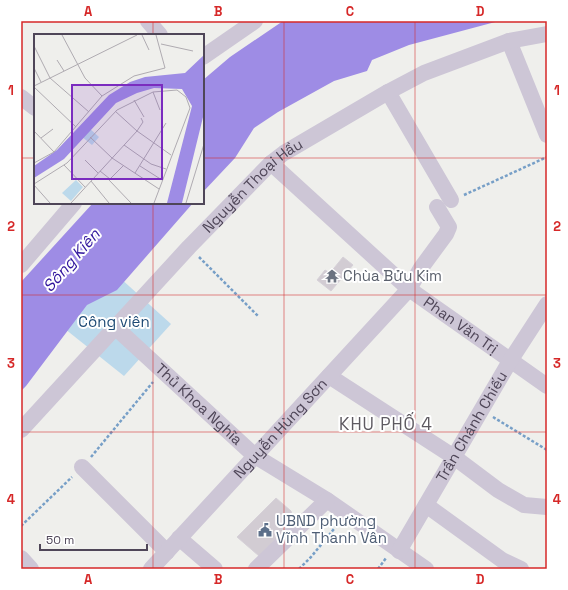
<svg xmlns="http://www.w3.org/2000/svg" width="568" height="590" font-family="'Space Grotesk',sans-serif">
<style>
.green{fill:#bcd9eb}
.water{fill:#9e8ce5}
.building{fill:#d2ccd3;stroke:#d6d1d8}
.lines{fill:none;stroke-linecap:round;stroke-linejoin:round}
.path{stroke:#779fc7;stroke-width:2.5;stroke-dasharray:3 2;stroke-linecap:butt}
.minor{stroke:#cdc6d6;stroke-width:16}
.grid{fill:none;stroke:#d62828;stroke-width:1;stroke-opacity:0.55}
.labels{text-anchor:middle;stroke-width:4;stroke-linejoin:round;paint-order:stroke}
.street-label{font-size:15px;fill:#4f4658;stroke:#fff}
.worship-label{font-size:15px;fill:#5b616d;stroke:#fff;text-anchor:start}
.park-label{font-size:15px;fill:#1c4974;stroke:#fff}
.service-label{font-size:15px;fill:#4e5e75;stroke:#fff;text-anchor:start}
.water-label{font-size:16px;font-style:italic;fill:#30159d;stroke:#fff}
.quarter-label{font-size:17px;letter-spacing:1px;fill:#5e5a61;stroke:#fff}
.inset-road{fill:none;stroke:#afabb1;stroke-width:1}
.view{fill:#7b2cbf;fill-opacity:0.15;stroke:#7b2cbf;stroke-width:2}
.inset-edge{fill:none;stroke:#4f4658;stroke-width:2}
.neatline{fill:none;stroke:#d62828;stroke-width:1.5}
.grid-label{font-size:13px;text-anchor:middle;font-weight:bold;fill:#d62828}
</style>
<rect width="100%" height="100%" fill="#efefec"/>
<path class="green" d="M109,268L171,324L124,376L55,321Z"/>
<path class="water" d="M283,21H499L409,45L372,60L367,71L334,81L278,112L254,128L235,158L203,192V80L230,57Z
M93,203H193L117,290L87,305L26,386L21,391V282Z"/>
<path class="building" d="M343,257L353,265L331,291L317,280L325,270L330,273Z
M276,498L291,511L293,519L292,523L259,556L237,537Z"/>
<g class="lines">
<path class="path" d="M464,195L547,157
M199,257L259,317
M493,417L547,450
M91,457L153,382
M21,526L72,477
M299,569L311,557L338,524
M378,569L386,558"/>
<g class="minor">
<path d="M148,21L160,35"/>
<path d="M509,41L547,135"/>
<path d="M203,57L255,21"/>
<path d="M388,92L451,200"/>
<path d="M21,97L35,108"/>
<path id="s1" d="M271,163L409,289L547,386"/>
<path d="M21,265L74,203"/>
<path id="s2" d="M115,327L255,456L327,500L426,569"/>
<path d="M329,376L454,457L498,490L524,505L547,507"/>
<path id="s3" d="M21,430L189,247L271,163L284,153L388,92L424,73L509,41L547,34"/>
<path d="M82,467L167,552"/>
<path d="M426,505L502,560L521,569"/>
<path d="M179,538L215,569"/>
<path id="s4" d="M399,551L510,361L547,304"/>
<path d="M21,558L31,569"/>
<path id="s5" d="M151,569L409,289L421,268L446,234L449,227L437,207"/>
<path d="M256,569L327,500"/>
</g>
</g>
<path class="grid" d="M153,21V35M284,21V569M415,21V569M21,158H35M203,158H547M153,203V569M21,295H547M21,432H547"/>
<defs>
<g id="temple-bare" transform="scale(1.08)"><path d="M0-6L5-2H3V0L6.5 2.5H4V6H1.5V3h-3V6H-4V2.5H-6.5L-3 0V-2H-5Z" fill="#6b7280" stroke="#fff" stroke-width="2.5" paint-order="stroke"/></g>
<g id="civic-bare" transform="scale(1.08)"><path d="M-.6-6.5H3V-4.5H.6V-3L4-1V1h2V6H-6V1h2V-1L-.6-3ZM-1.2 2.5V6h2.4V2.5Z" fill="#5c6f8a" stroke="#fff" stroke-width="2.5" paint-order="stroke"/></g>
</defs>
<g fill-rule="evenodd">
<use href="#temple-bare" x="332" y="276"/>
<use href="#civic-bare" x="265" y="530"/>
</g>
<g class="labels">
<g class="street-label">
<text dy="5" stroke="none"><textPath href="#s3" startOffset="337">Nguyễn Thoại Hầu</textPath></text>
<text dy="5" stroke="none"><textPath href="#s1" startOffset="250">Phan Văn Trị</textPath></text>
<text dy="5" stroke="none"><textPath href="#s2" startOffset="114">Thủ Khoa Nghĩa</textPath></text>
<text dy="5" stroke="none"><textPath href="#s4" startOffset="144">Trần Chánh Chiếu</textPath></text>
<text dy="5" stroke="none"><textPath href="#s5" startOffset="191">Nguyễn Hùng Sơn</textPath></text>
</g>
<g class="worship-label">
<text x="343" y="281">Chùa Bửu Kim</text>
</g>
<g class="park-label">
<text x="114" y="327">Công viên</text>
</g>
<g class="service-label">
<text x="276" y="526">UBND phường<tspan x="276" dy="17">Vĩnh Thanh Vân</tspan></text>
</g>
<g class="water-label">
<text transform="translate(71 260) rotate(-49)" y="6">Sông Kiên</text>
</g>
<g class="quarter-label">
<text x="386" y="430">KHU PHỐ 4</text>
</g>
</g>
<g transform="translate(34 34)">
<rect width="170" height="170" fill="#efefec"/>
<path d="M55,94L65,103L58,111L47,102ZM42,146L49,153L37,167L28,159Z" fill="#bcd9eb"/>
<path d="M170,21V79L148,169H133L158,72L148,55L120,54L103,59L82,69L30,125L0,144V132L23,116L75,61L96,48L111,43L151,39Z" fill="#9e8ce5"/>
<path class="inset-road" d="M28,1L51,44L68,62M108,1L115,16M127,10L159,17M0,12L16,44L55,78M23,26L30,37M0,34L7,48M0,52L103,1M0,53L42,93M119,58L126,76M100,66L110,83M81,77L103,97L137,121M0,97L20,118M56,103L78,124L125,155M7,104L19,95M90,111L117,130L132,135M51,126L64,139M0,129L20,118L68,62L100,42L131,34L122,1M30,131L51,153M90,131L75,146L97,169M106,132L128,146M66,137L76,145M101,139L132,89M57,147L75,169M0,150L33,129L83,76L119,58L143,56L152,63L156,74L120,169M0,151L16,169M37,169L103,97L109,88L107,84M152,169L170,110"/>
<path class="view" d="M38,51H128V145H38Z"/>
<rect width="170" height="170" class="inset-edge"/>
</g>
<rect width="568" height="590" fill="none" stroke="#ffffff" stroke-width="44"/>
<path d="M40 544v6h107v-6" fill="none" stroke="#4f4658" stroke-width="2"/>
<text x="46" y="544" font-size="12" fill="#4f4658" stroke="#ffffff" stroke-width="3" paint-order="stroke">50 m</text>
<rect x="22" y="22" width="524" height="546" class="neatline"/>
<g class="grid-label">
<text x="88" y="16">A</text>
<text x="218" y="16">B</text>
<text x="350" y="16">C</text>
<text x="480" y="16">D</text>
<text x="11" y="95">1</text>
<text x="557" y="95">1</text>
<text x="11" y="231">2</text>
<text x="557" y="231">2</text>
<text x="11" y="368">3</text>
<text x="557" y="368">3</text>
<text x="11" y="504">4</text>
<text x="557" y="504">4</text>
<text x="88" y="584">A</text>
<text x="218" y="584">B</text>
<text x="350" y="584">C</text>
<text x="480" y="584">D</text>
</g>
</svg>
